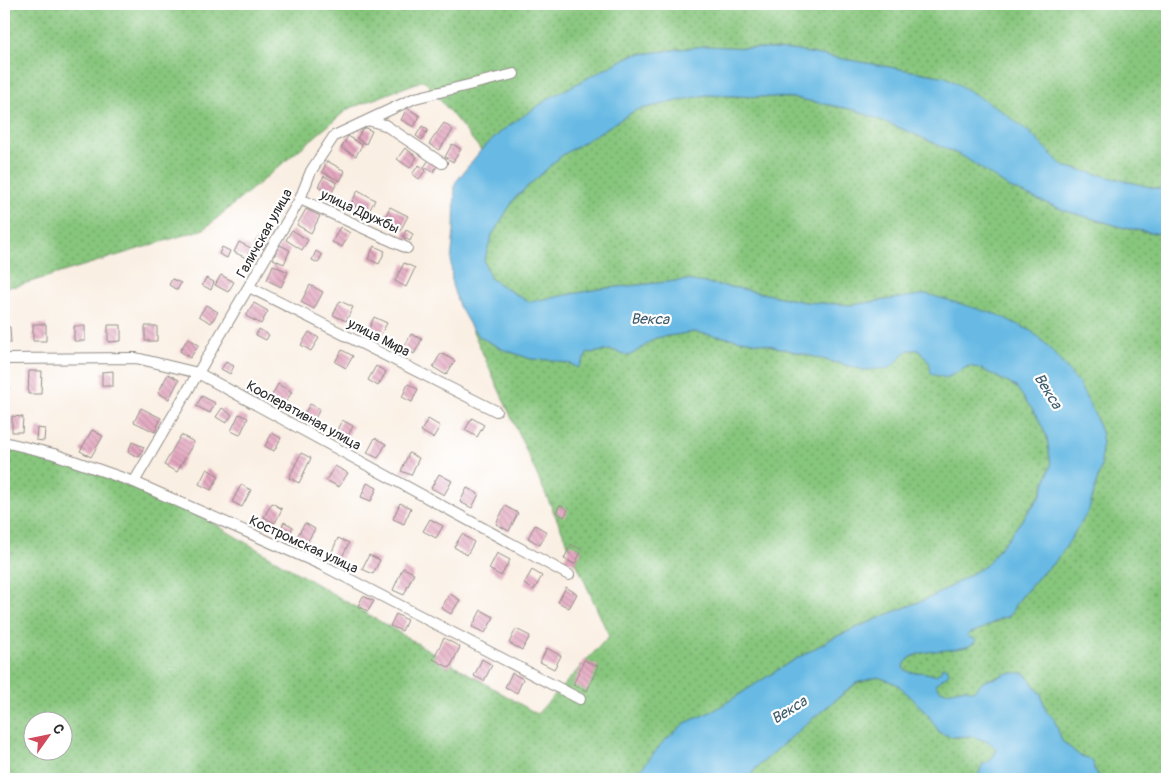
<svg xmlns="http://www.w3.org/2000/svg" width="1171" height="783" font-family="Pangolin,sans-serif">
<style>
.grass{fill:url(#grass-dots);stroke:#597854;fill-rule:evenodd}
.water{fill:#68bae4;stroke:#4a7288}
.building{fill:url(#building-back-hatch)}
.lines{fill:none;stroke-linecap:round;stroke-linejoin:round}
.street-casing{stroke:#928d87;stroke-width:12}
.street{stroke:#fff;stroke-width:10}
.labels{text-anchor:middle;stroke-width:4.5;stroke-linejoin:round;paint-order:stroke}
.street-label{font-size:14px;fill:#2b2b2b;stroke:#fff}
.water-label{font-size:15px;font-style:italic;fill:#405d6c;stroke:#fff}
</style>
<defs>
<pattern id="grass-dots" width="8" height="8" patternUnits="userSpaceOnUse" patternTransform="scale(1.25)"><rect width="8" height="8" fill="#87c67d"/><path d="M2 2h.1M6 6h.1" fill="none" stroke="#6fa167" stroke-width="1.8" stroke-linecap="round"/></pattern>
<pattern id="building-back-hatch" width="6" height="6" patternUnits="userSpaceOnUse" patternTransform="scale(1.25)"><rect width="6" height="6" fill="#e5a9c1"/><path d="M-1 5l2 2M0 0l6 6M5-1l2 2" fill="none" stroke="#ba8a9d"/></pattern>
</defs>
<rect width="100%" height="100%" fill="#fff"/>
<filter id="ink" filterUnits="userSpaceOnUse"><feTurbulence type="fractalNoise" baseFrequency=".02" numOctaves="2"/><feDisplacementMap in="SourceGraphic" scale="10" xChannelSelector="R" yChannelSelector="G"/><feConvolveMatrix kernelMatrix="1 2 1 2 8 2 1 2 1" color-interpolation-filters="sRGB"/></filter>
<filter id="wash" filterUnits="userSpaceOnUse"><feTurbulence type="fractalNoise" baseFrequency=".0096" numOctaves="4" result="noise"/><feDisplacementMap in="SourceGraphic" scale="20" xChannelSelector="R" yChannelSelector="G"/><feGaussianBlur stdDeviation="1.12" result="paint"/><feColorMatrix in="noise" values="0 0 0 0 0 0 0 0 0 0 0 0 0 0 0 0 0 1.4 0 .05"/><feComposite in="paint" operator="in"/></filter>
<g filter="url(#wash)">
<rect width="100%" height="100%" fill="#faefe3"/>
<path class="grass" d="M4,4H1167V189H1158L1063,166L1029,132L946,77L792,50L705,46L631,55L503,130L481,150L424,80L348,109L204,229L17,286L4,287Z
M706,95L794,98L855,110L912,133L964,157L1010,188L1066,211L1125,228L1167,235V779H1101L1088,758L1080,756L1062,741L1054,719L1046,711L1041,694L1024,673C1013,674 992,676 983,682C980,685 977,688 973,691C971,691 968,689 965,689C954,688 944,698 935,684L943,679L941,671C938,673 937,675 934,675C932,675 928,673 926,673C918,671 909,675 903,668C909,646 956,652 975,643L968,636V634L996,622L1012,612L1015,605L1042,573L1054,563L1059,360L1046,344L927,294L851,305L805,302L737,288L686,280L599,289L529,302L510,291L490,278L484,261L492,235L515,198L561,156L636,110Z
M471,327L480,337L502,349L531,359L552,360L571,364L578,368L588,353L612,350L629,356L642,348L655,338L694,332L765,344L864,370L900,358L908,350H919L930,364L946,378L969,366L982,369L1016,387L1037,416L1047,437L1051,465L1040,495L1009,537L985,566L934,596L891,613L833,638L787,664L715,710L685,723L631,779H4V450H38L194,512L537,714L609,636ZM32,720H62V750H32Z
M878,677L897,684L914,700L928,715L940,733L953,737L971,736L989,742L997,750L991,760L978,776L980,779H748L756,768L811,720L857,683Z"/>
<path class="water" d="M705,46L792,50L946,77L999,109L1029,132L1063,166L1158,189H1167V235L1125,228L1066,211L1010,188L964,157L912,133L855,110L794,98L706,95L636,110L561,156L515,198L492,235L484,261L490,278L510,291L529,302L599,289L686,280L737,288L805,302L851,305L927,294L998,315L1031,331L1046,344L1079,384L1094,413L1102,435L1101,467L1089,510L1067,545L1054,563L1042,573L1023,595L1015,605L1012,612L1008,617L1001,618L984,628L968,634V636L970,638H974L976,641C963,657 910,642 903,668C909,675 918,671 926,673C928,673 932,675 934,675C937,675 938,673 941,671L942,667L945,666L949,671V674L935,684C944,698 954,688 965,689C968,689 971,691 973,691L983,682L991,679L996,678L1007,673H1024L1041,694L1046,711L1054,719L1062,741L1080,756L1088,758L1093,762L1094,769L1101,779H1022L1019,776L1009,779H980L978,776L982,765L991,760L997,750L989,742L971,736L953,737L940,733L928,715L914,700L897,684L878,677L856,683L811,720L756,768L748,779H631L639,772L663,742L685,723L715,710L787,664L833,638L891,613L934,596L985,566L1009,537L1041,495L1051,465L1047,437L1037,416L1016,387L982,369L969,366L946,378L931,374L930,364L919,350H908L890,368L864,370L765,344L694,332L655,338L642,348L629,356L612,350L588,353L578,368L571,364L552,360L531,359L502,349L480,337L471,327L459,306L452,285L451,262L454,231L455,183L481,150L503,130L551,97L632,55Z"/>
<g id="blocks">
<path class="building" d="M407,108L420,116L414,127L401,120Z
M444,123L453,130L439,150L429,144Z
M422,126L428,130L422,140L416,136Z
M363,127L372,131L366,144L357,139Z
M348,136L362,145L356,156L341,148Z
M452,144L461,149L453,162L445,157Z
M405,148L417,157L410,168L397,159Z
M429,160L438,165L433,172L424,167Z
M327,161L345,171L340,181L322,172Z
M419,165L426,170L419,179L412,174Z
M324,176L337,183L331,194L318,186Z
M358,190L375,200L368,213L351,204Z
M390,207L408,216L400,231L383,221Z
M306,209L320,216L311,233L297,225Z
M340,227L350,233L342,247L332,242Z
M292,230L308,240L302,250L286,240Z
M406,230L413,234L410,241L403,237Z
M258,237L266,243L263,249L254,243Z
M239,242L251,248L246,258L234,252Z
M280,245L290,250L284,264L273,259Z
M374,246L385,251L379,264L368,259Z
M222,247L230,251L227,258L219,254Z
M316,251L322,255L318,263L312,260Z
M404,263L415,268L406,287L395,281Z
M273,265L288,272L281,287L267,280Z
M221,275L234,282L228,292L215,285Z
M206,278L214,282L211,290L202,285Z
M172,279L181,283L177,290L169,285Z
M310,285L323,292L314,309L301,302Z
M340,301L353,307L346,321L333,315Z
M254,303L268,311L261,324L246,316Z
M206,305L218,312L211,323L199,316Z
M374,317L387,323L380,336L368,331Z
M33,324H46V341H33Z
M108,325H121V341L108,342Z
M74,326H85V341H74Z
M145,326H157V341H145Z
M4,327H10L11,343H4Z
M259,329L269,335L266,340L256,335Z
M309,332L319,338L311,351L301,345Z
M411,334L422,339L414,354L404,348Z
M188,338L199,345L190,358L180,351Z
M342,350L353,356L346,368L335,362Z
M441,353L455,361L446,375L433,367Z
M226,362L234,366L230,374L221,369Z
M376,366L386,372L378,386L368,380Z
M4,371H8L9,389L4,390Z
M29,371H42L41,394H28Z
M113,371V386H102V372Z
M168,374L179,380L169,399L158,393Z
M278,384L292,392L282,408L269,401Z
M408,384L418,389L412,402L402,397Z
M202,396L215,403L210,413L196,406Z
M310,404L320,409L313,422L303,416Z
M141,408L161,418L155,432L134,422Z
M222,408L232,415L226,423L216,417Z
M239,414L248,418L240,435L231,431Z
M12,416L23,417L22,432H12Z
M472,418L484,425L477,437L465,430Z
M428,419L440,426L433,438L421,431Z
M342,420L353,426L346,440L335,434Z
M37,428L45,429L44,441L36,440Z
M92,430L103,436L91,457L80,451Z
M272,433L281,438L274,451L265,446Z
M181,435L194,442L177,472L164,465Z
M375,438L386,444L378,458L367,453Z
M132,442L144,447L139,457L128,452Z
M301,453L311,458L299,483L289,478Z
M409,453L419,458L411,475L401,471Z
M335,466L348,473L339,487L326,480Z
M207,469L219,476L211,490L199,484Z
M439,474L452,481L444,495L431,488Z
M367,483L377,488L371,501L361,497Z
M241,485L251,490L242,507L232,502Z
M467,488L479,494L472,508L460,502Z
M272,503L282,509L275,523L264,517Z
M400,503L411,508L404,524L393,519Z
M560,505L568,510L564,517L556,512Z
M505,506L518,513L509,531L496,524Z
M430,519L443,526L436,538L423,531Z
M284,522L293,527L288,536L279,532Z
M305,523L315,529L306,544L296,538Z
M535,525L547,532L540,545L528,538Z
M462,534L474,542L467,555L454,547Z
M338,538L349,543L341,559L331,554Z
M571,544L582,550L575,564L564,559Z
M497,553L510,560L501,576L489,569Z
M369,555L380,560L373,574L362,569Z
M403,568L414,573L404,595L393,590Z
M532,570L542,576L534,590L524,584Z
M566,587L577,594L569,608L558,602Z
M450,594L460,600L451,614L441,608Z
M363,596L374,601L368,611L358,606Z
M481,610L494,617L485,633L472,627Z
M396,614L407,620L402,631L390,626Z
M516,629L530,636L522,650L509,643Z
M444,638L460,647L450,668L433,659Z
M547,648L561,656L554,669L540,662Z
M482,659L492,665L484,681L474,676Z
M584,660L598,666L587,691L573,685Z
M512,673L523,679L517,693L505,687Z"/>
</g>
</g>
<g filter="url(#ink)">
<use href="#blocks" fill-opacity="0" stroke="#928d87" stroke-width="1"/>
<g class="lines">
<g class="street-casing">
<path id="street" d="M368,120L385,125L442,163
M300,199L407,248
M249,287L496,411
M4,359L136,358L198,373L569,575
M4,442L54,454L134,482L324,566L580,699
M134,482L300,199L311,171L334,136L415,98L514,74"/>
</g>
<use href="#street" class="street"/>
</g>
</g>
<g class="labels">
<g class="street-label">
<text transform="translate(360 211) rotate(25)" y="5">улица Дружбы</text>
<text transform="translate(264 233) rotate(-61)" y="5">Галичская улица</text>
<text transform="translate(379 337) rotate(27)" y="5">улица Мира</text>
<text transform="translate(304 415) rotate(29)" y="5">Кооперативная улица</text>
<text transform="translate(304 544) rotate(25)" y="5">Костромская улица</text>
</g>
<g class="water-label">
<text transform="translate(650 319) rotate(1)" y="5">Векса</text>
<text transform="translate(1048 391) rotate(58)" y="5">Векса</text>
<text transform="translate(789 710) rotate(-32)" y="5">Векса</text>
</g>
</g>
<rect width="1171" height="783" fill="none" stroke="#fff" stroke-width="20"/>
<g transform="translate(48 736) rotate(57)"><circle r="24" fill="#ffffff" stroke="#aaaaaa"/>
<path d="M0-4L9 19L0 12L-9 19Z" fill="#d1495b"/>
<text y="-8" font-size="14" font-weight="bold" text-anchor="middle" fill="#2b2b2b">С</text>
</g>
</svg>
